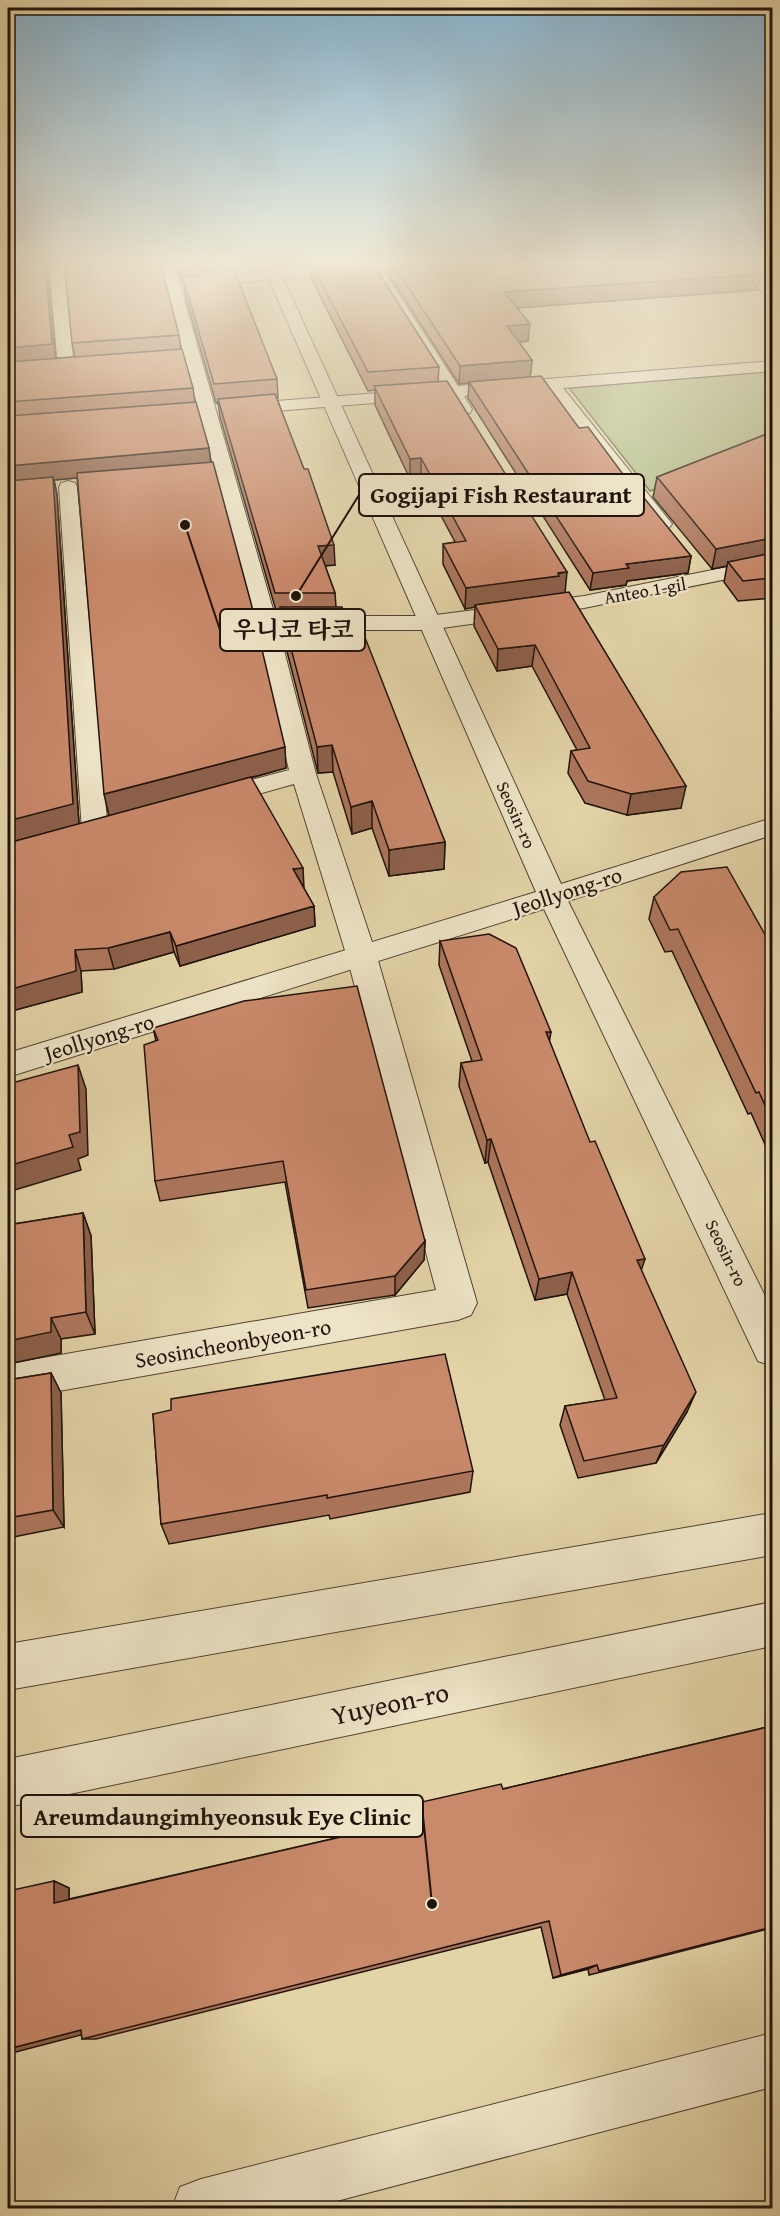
<svg xmlns="http://www.w3.org/2000/svg" width="780" height="2216" font-family="'Gentium Book Plus','Noto Serif KR',serif">
<style>
.green{fill:#b2bd89;stroke:#69684a;stroke-width:1.5}
.lines{fill:none;stroke-linecap:round;stroke-linejoin:round}
.minor-casing{stroke:#514333;stroke-width:2}
.tertiary-casing{stroke:#514333;stroke-width:2}
.minor{fill:#ede3c6;fill-rule:evenodd}
.tertiary{fill:#ede3c6;fill-rule:evenodd}
.wall{fill:#ad765c;stroke:#20130c;stroke-width:1.5;fill-rule:evenodd}
.shaded-wall{fill:#8d604b;stroke:#20130c;stroke-width:1.5}
.building{fill:#c9896b;stroke:#20130c;stroke-width:1.5}
.labels{text-anchor:middle;stroke-width:4.5;stroke-linejoin:round;paint-order:stroke}
.far-street-label{font-size:18px;fill:#20130c;stroke:#ede3c6}
.street-label{font-size:22px;fill:#20130c;stroke:#ede3c6}
.near-street-label{font-size:27px;fill:#20130c;stroke:#ede3c6}
.leader{fill:none;stroke:#20130c;stroke-width:2}
.callout-dot{fill:#20130c;stroke:#ede3c6;stroke-width:2}
.callout{fill:#ede3c6;stroke:#20130c;stroke-width:2}
.callout-label{font-size:24px;text-anchor:middle;font-weight:bold;fill:#20130c}
</style>
<rect width="100%" height="100%" fill="#e3d4a8"/>
<filter id="stains"><feTurbulence type="fractalNoise" baseFrequency=".00333" numOctaves="4"/><feColorMatrix values="0 0 0 0 .2 0 0 0 0 .09 0 0 0 0 .02 0 0 0 .5 -.17"/></filter>
<radialGradient id="worn" r=".72"><stop offset=".6" stop-color="#630" stop-opacity="0"/><stop offset="1" stop-color="#630" stop-opacity=".3"/></radialGradient>
<path class="green" d="M768,372L772,376V443L650,491L569,388Z"/>
<g class="lines">
<g class="minor-casing">
<path id="minor" d="M49,261H63L74,368L66,373L58,368Z
M159,261H173L277,623L316,774L377,957L477,1303L471,1315L458,1320L8,1400V1364L436,1290L347,957L294,784L212,807L203,805L199,799L203,793L289,770L255,623Z
M364,261H377L458,386L772,361V371L563,388L669,520L672,524L669,528H655L546,389L464,396L472,409L470,413H458L448,397L237,414L231,413L229,409L231,405L237,404L442,388Z
M728,261H743L772,286V297L767,296Z
M356,264L363,268L361,271L273,278L192,291L185,287L192,283L273,270Z
M68,481L75,483L77,487L108,831L104,837L95,839L86,837L82,831L59,487L61,483Z
M772,558V570L584,608L428,630H315L307,628L304,623L307,618L315,616H428L584,596Z
M772,2033V2087L310,2208H172L180,2187L201,2179Z"/>
</g>
<g class="tertiary-casing">
<path id="tertiary" d="M261,261H275L561,884L772,818V835L568,901L772,1310V1366L758,1361L544,909L8,1077V1053L536,892Z
M772,1513V1555L8,1690V1644Z
M772,1602V1646L8,1807V1759Z"/>
</g>
<use href="#minor" class="minor"/>
<use href="#tertiary" class="tertiary"/>
</g>
<path class="wall" d="M8,261H47L55,358L75,357L72,343L179,335L181,349L193,388L195,402L209,448L211,462L286,768L251,778L304,888L314,906L315,926L180,966L174,952L114,969L81,971L82,992L8,1012V843L52,831L8,843ZM77,478L109,816L79,824L57,495L54,480Z
M175,261H230L231,270L277,379L278,398H277L335,565L325,566L335,593L336,607L346,619L445,842L444,869L389,876L372,828L352,834L333,772L318,773L282,632L280,614H277L220,417L218,402L216,403L185,295L183,282H182Z
M301,261H371L439,367L438,382L565,592L681,808L627,815L585,803L568,773L571,751L577,750L532,666L497,671L474,626L475,607L465,609L443,564V544L455,542L421,478L410,479L375,405V390L368,391L311,278L310,265L303,266Z
M387,261H772V283L757,270V290L516,308L528,341L519,342L532,360L530,377L579,428L634,489L691,556L688,573L627,581L626,585L590,590L468,398L469,383L459,384L387,272Z
M772,432V598L738,601L724,582L727,566L712,569L653,497L657,477Z
M654,897L772,947V1160L751,1113L748,1114L672,951L665,952L649,919Z
M440,941L549,1041L641,1270L687,1412L656,1463L578,1478L560,1425L565,1406L605,1400L567,1294L535,1300L488,1162L485,1163L459,1086L461,1063L472,1061L439,965Z
M153,1028L425,1241L424,1260L395,1295L308,1308L285,1182L160,1201L155,1181L156,1041Z
M83,1213L91,1236L95,1334L61,1339V1353L8,1364V1225Z
M51,1373L61,1393L64,1527L8,1538V1380Z
M153,1414L473,1471L470,1492L330,1519L329,1515L169,1544L161,1524Z
M772,1726V1928L589,1975L588,1969L553,1978L541,1927L96,2039H82L54,1881L69,1888V1899L362,1832L503,1789Z"/>
<path class="shaded-wall" d="M45,261H47L56,361L8,365V348Z
M215,261H230L231,275L183,278V282H182L180,267Z
M302,261H310V265L303,266Z
M761,274L757,290L502,309L504,292Z
M530,324L528,341L505,343L507,326Z
M532,360L530,378L459,384L460,366Z
M209,448L211,466L54,480L57,495L79,824L8,843V466Z
M421,458V478L410,479V459Z
M772,538V556L728,562L727,566L712,569L716,549Z
M334,545L335,565L319,566L318,546Z
M691,556L688,573L627,581L626,585L590,590L593,573L626,564Z
M567,572L565,593L475,605V607L465,609L466,588Z
M535,645L532,666L497,671L498,649Z
M332,745L333,772L318,773L317,747Z
M285,747L286,768L109,816L104,794Z
M686,786L681,808L627,815L631,794Z
M372,801V828L352,834L351,807Z
M445,842L444,869L389,876V850Z
M303,868L304,888L293,869Z
M314,906L315,926L180,966L176,946Z
M170,932L174,952L114,969L108,948Z
M75,950L81,971L82,992L8,1012V990Z
M546,1032H551L547,1055Z
M78,1065L86,1089L88,1155L78,1159L81,1170L8,1192V1166L69,1135Z
M491,1139L488,1162L485,1163L487,1140Z
M83,1213L91,1236L95,1334L86,1312Z
M425,1241L424,1260L395,1295V1276Z
M645,1259L638,1280L637,1260Z
M572,1272L567,1294L535,1300L539,1279Z
M51,1318L61,1339V1353L8,1364V1341Z
M51,1373L61,1393L64,1527L53,1510Z
M696,1392L687,1412L656,1463L664,1445Z
M54,1881L69,1888V1909L54,1903Z
M597,1965L588,1969L553,1978L561,1975Z
M81,2030L96,2031L8,2054V2049Z"/>
<path class="building" d="M8,261H45L52,344L8,348Z
M64,261H160L179,335L72,343Z
M178,261H215L180,267Z
M310,261H371L439,367L368,372Z
M391,261H747L761,274L504,292L530,324L507,326L532,360L460,366Z
M234,270L277,379L214,384L183,278Z
M182,349L193,388L8,402V362Z
M541,376L579,428L588,427L634,489L636,488L691,556L626,564L629,568L593,573L469,382Z
M447,381L567,572L558,573L559,576L466,588L443,544L466,541L421,458L410,459L374,386Z
M275,394L304,469H308L334,545L318,546L335,593H275L218,399Z
M196,402L209,448L8,466V416Z
M772,432V538L716,549L657,477Z
M213,462L251,603L285,747L104,794L77,473Z
M53,477L73,804L8,821V481Z
M772,553V578L743,581L728,562Z
M569,592L686,786L631,794L588,781L571,751L590,748L535,645L498,649L475,605Z
M280,607H342L346,619L357,617L445,842L389,850L372,801L351,807L332,745L317,747Z
M251,777L303,868L293,869L314,906L176,946L170,932L108,948L75,950L76,971L8,990V843Z
M727,867L772,947V1121L759,1092L756,1093L678,929L670,930L654,897L681,872Z
M489,934L516,948L551,1032H546L590,1142L595,1141L645,1259L637,1260L696,1392L664,1445L584,1461L565,1406L617,1398L572,1272L539,1279L491,1139L487,1140L461,1063L482,1060L440,941Z
M357,986L425,1241L395,1276L306,1290L283,1161L155,1181L144,1045L158,1040L153,1028L244,1001Z
M78,1065L80,1132L69,1135L73,1147L8,1166V1084Z
M83,1213L86,1312L51,1318V1332L8,1341V1225Z
M445,1354L473,1471L327,1498V1495L161,1524L153,1414L171,1410V1399Z
M51,1373L53,1510L8,1518V1380Z
M772,1726V1927L599,1971L597,1965L561,1975L549,1921L82,2039L81,2030L8,2049V1891L54,1881V1903L363,1832L360,1816L501,1784L503,1789Z"/>
<linearGradient id="sky" x2="0" y2="1"><stop stop-color="#87b5d2"/><stop offset="0.46" stop-color="#f2ecd8"/><stop offset="1" stop-color="#f2ecd8" stop-opacity="0"/></linearGradient>
<rect width="780" height="572" fill="url(#sky)"/>
<g class="labels">
<g class="far-street-label">
<text transform="translate(645 591) rotate(-10)" y="6">Anteo 1-gil</text>
<text transform="translate(516 815) rotate(66)" y="6">Seosin-ro</text>
<text transform="translate(726 1253) rotate(64)" y="6">Seosin-ro</text>
</g>
<g class="street-label">
<text transform="translate(567 891) rotate(-18)" y="8">Jeollyong-ro</text>
<text transform="translate(99 1037) rotate(-17)" y="8">Jeollyong-ro</text>
<text transform="translate(233 1343) rotate(-10)" y="8">Seosincheonbyeon-ro</text>
</g>
<g class="near-street-label">
<text transform="translate(390 1704) rotate(-12)" y="9">Yuyeon-ro</text>
</g>
</g>
<path class="leader" d="M296 596L359 495M185 525L220 630M432 1904L423 1816"/>
<g class="callout-dot">
<circle cx="296" cy="596" r="6"/>
<circle cx="185" cy="525" r="6"/>
<circle cx="432" cy="1904" r="6"/>
</g>
<g class="callout">
<rect x="359" y="474" width="285" height="42" rx="6"/>
<rect x="220" y="609" width="145" height="42" rx="6"/>
<rect x="21" y="1795" width="402" height="42" rx="6"/>
</g>
<g class="callout-label">
<text x="501" y="503">Gogijapi Fish Restaurant</text>
<text x="293" y="638">우니코 타코</text>
<text x="222" y="1825">Areumdaungimhyeonsuk Eye Clinic</text>
</g>
<rect width="780" height="2216" fill="none" stroke="#e3d4a8" stroke-width="30"/>
<rect x="9" y="9" width="762" height="2198" fill="none" stroke="#20130c" stroke-width="3"/>
<rect x="15" y="15" width="750" height="2186" fill="none" stroke="#20130c" stroke-width="1.5"/>
<rect width="100%" height="100%" filter="url(#stains)"/>
<rect width="100%" height="100%" fill="url(#worn)"/>
</svg>
